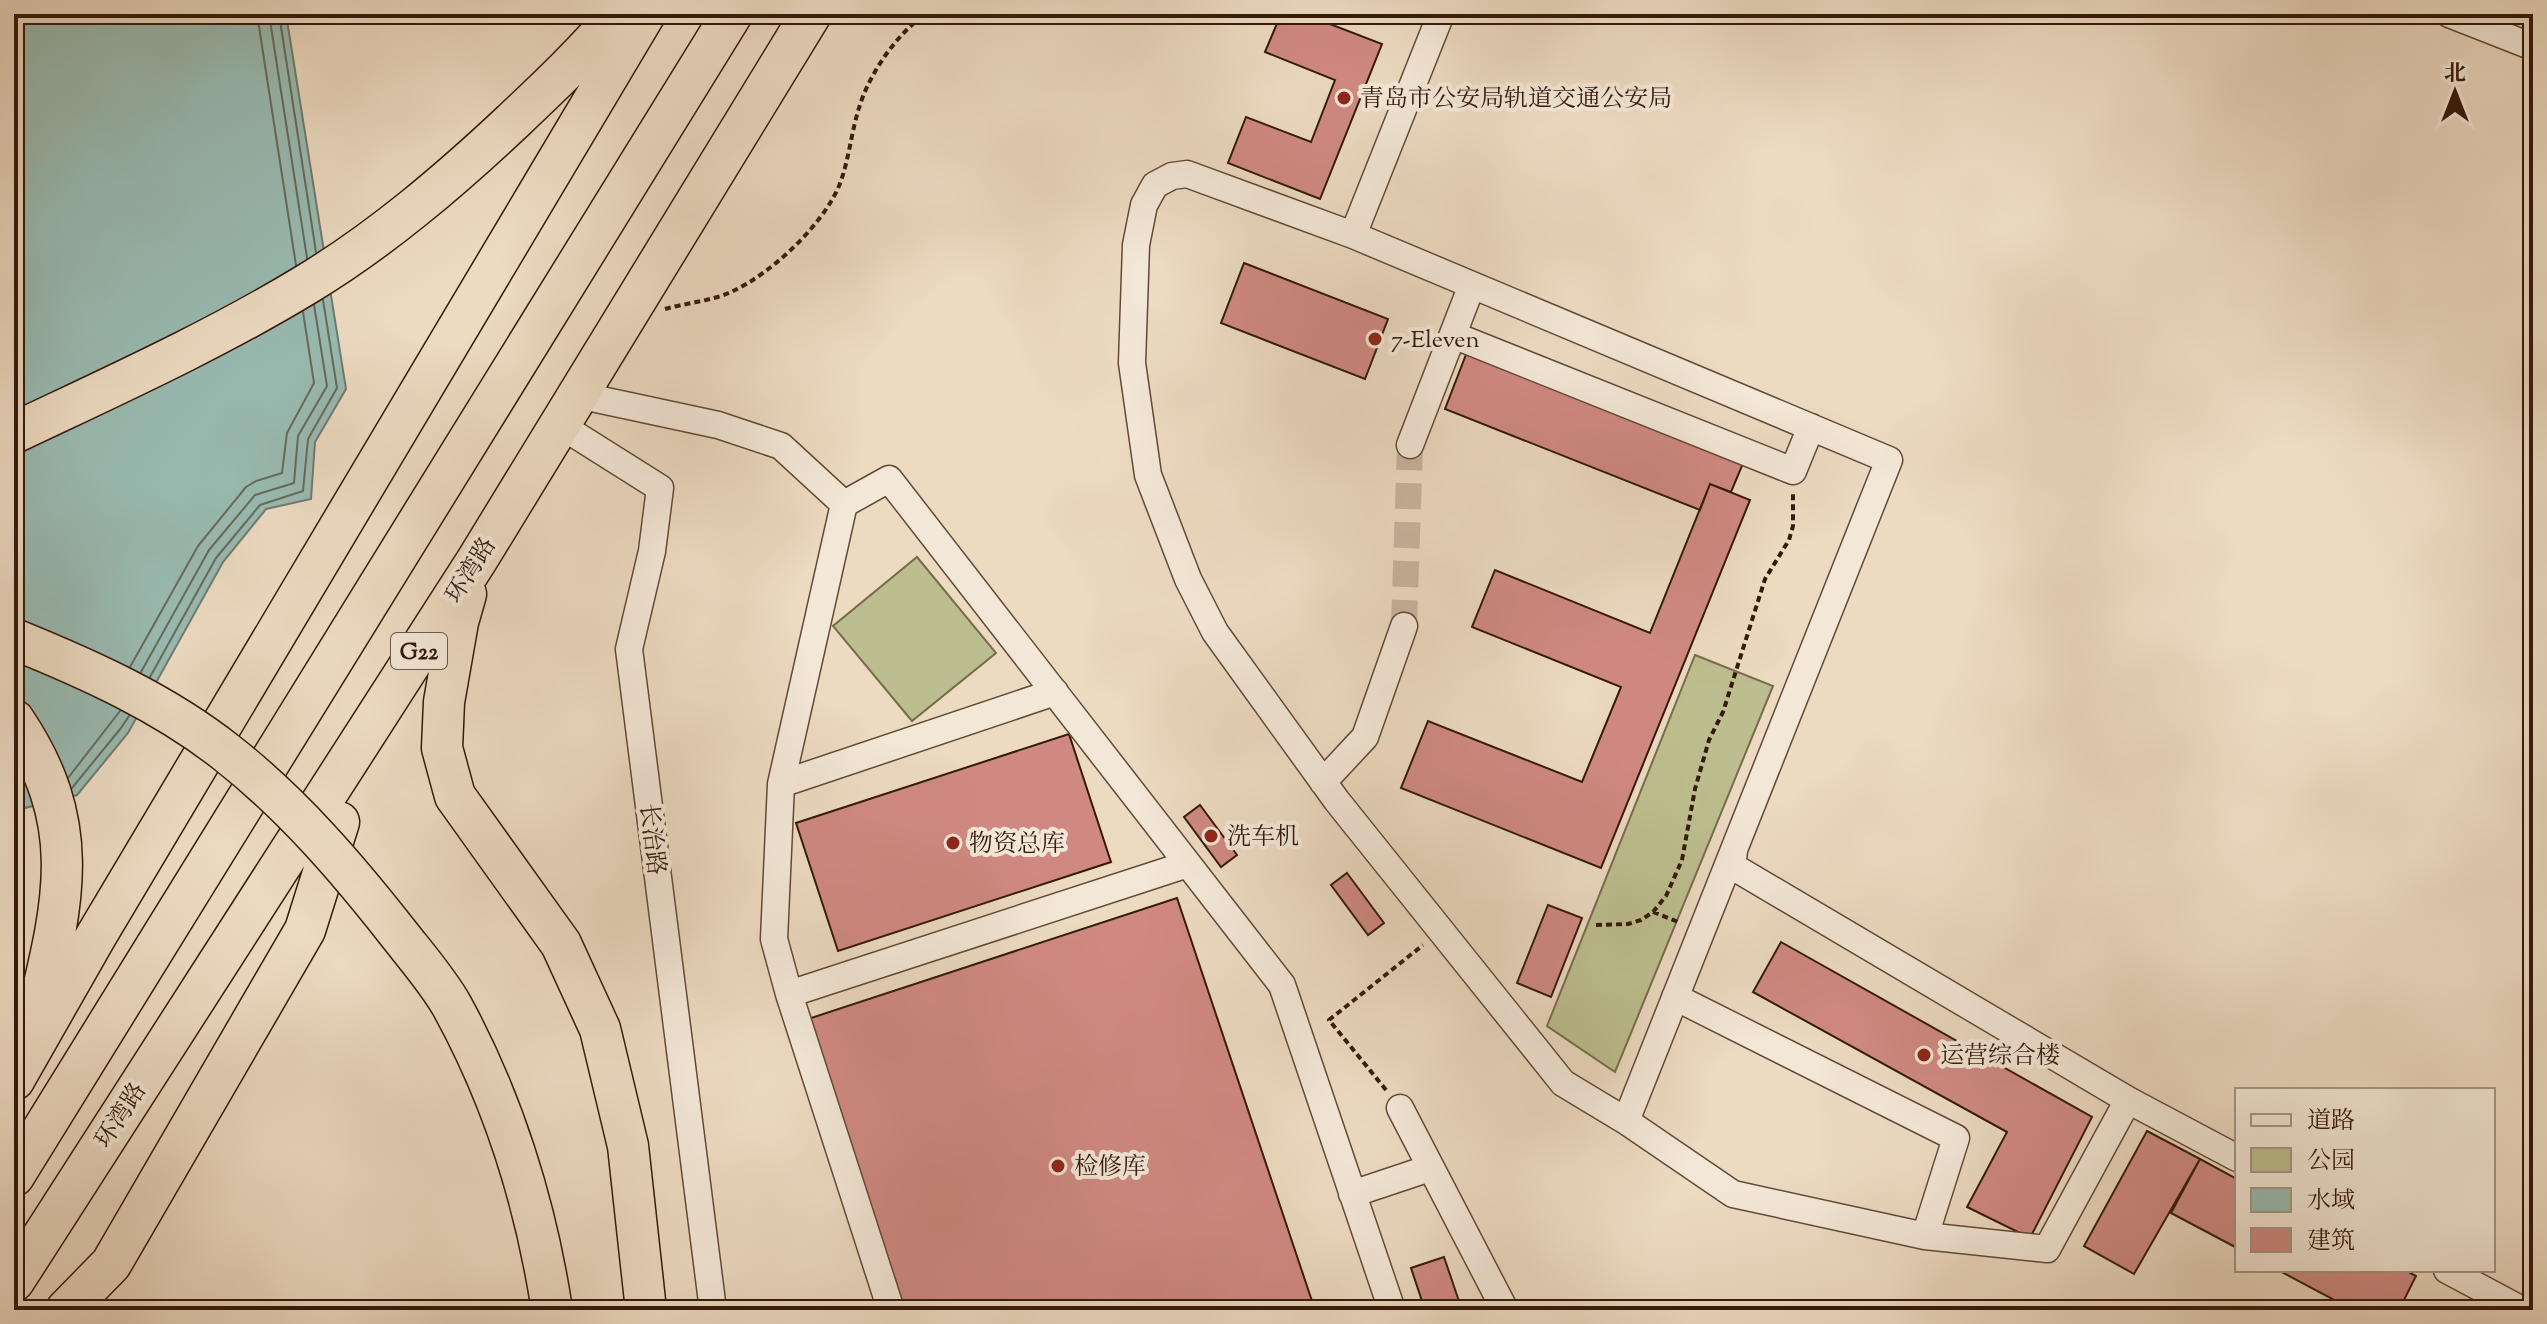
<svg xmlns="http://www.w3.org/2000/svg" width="2547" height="1324" font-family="'Sorts Mill Goudy','Noto Serif SC',serif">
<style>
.green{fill:#bdbe8f;stroke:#786c4d;stroke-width:2}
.water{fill:#99bbb2;stroke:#717a6f;stroke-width:2}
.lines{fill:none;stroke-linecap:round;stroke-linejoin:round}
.shore{stroke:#666a5e;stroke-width:2}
.building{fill:#d08982;stroke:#34190b;stroke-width:2}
.minor-tunnel{stroke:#c7b39d;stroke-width:26;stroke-dasharray:26 13;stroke-linecap:butt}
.minor-casing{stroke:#624938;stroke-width:29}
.highway-casing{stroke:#34190b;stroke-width:43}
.path{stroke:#34190b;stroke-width:4;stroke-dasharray:6 4;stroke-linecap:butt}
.minor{stroke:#f3e7d7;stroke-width:26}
.highway{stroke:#ecdac1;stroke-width:40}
.highway-bridge-casing{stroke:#34190b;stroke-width:43;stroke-linecap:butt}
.highway-bridge{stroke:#ecdac1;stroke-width:40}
.poi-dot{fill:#8f2418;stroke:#f3e7d7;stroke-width:3}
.labels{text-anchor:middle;stroke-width:8;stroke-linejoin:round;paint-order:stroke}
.shield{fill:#f3e7d7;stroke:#6d5748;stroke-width:2}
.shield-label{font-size:22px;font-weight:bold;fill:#34190b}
.poi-label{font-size:24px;fill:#34190b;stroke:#f3e7d7;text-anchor:start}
.street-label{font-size:24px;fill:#34190b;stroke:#f3e7d7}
</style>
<rect width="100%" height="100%" fill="#ecdac1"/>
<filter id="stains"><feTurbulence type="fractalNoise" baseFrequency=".0025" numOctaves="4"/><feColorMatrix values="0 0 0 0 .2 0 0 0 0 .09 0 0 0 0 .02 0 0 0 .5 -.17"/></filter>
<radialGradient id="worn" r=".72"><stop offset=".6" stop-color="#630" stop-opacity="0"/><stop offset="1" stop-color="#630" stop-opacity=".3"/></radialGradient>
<path class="green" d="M917,557L996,653L912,721L833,626Z
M1695,655L1773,686L1615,1072L1547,1026Z"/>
<path class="water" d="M14,14H286L346,389L315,442L311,499L266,509L223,562L128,733L77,795L25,808L14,817Z"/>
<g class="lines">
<path class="shore" d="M257,14L296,265
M269,14L307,258
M279,14L316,252
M130,667L198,546L246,487L256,481L282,473L287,433L314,383L303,312
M141,672L209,550L255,495L294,483L298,436L327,386L314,305
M150,677L216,558L260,505L303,491L308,439L337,388L323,300
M68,778L120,711
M72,788L121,728L129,716"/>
</g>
<path class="building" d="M1281,14H1304L1382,44L1320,199L1228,163L1246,117L1311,142L1335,80L1265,52Z
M1244,263L1388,319L1365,379L1221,323Z
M1467,352L1744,461L1731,492L1710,484L1700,510L1445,409Z
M1710,484L1750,500L1601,868L1401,788L1428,721L1582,782L1621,687L1472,627L1495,570L1650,633Z
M1069,734L1111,862L838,951L796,823Z
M1200,805L1237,855L1221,867L1184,817Z
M1347,873L1384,923L1368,935L1331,885Z
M1177,898L1315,1310H898L802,1021Z
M1548,905L1582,918L1551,997L1517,983Z
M1781,942L2092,1117L2030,1238L1967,1207L2007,1132L1753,992Z
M2147,1131L2200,1159L2134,1274L2084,1246Z
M2200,1159L2237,1179V1248L2171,1213Z
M1444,1257L1462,1310H1425L1411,1268Z
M2278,1270H2405L2416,1276L2399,1310H2353Z"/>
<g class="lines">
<path class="minor-tunnel" d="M1404,626L1410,445"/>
<g class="minor-casing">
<path id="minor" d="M1441,14L1353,235L1889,460L1626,1121
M2449,14L2533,47
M1353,235L1187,174L1172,176L1155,185L1144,205L1136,245L1132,363L1148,475L1188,579L1215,632L1337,801L1563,1083L1626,1121L1733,1194L1925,1236
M1453,335L1793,471L1811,427
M578,395L718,425L781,446L844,504L889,479L1282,985L1392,1310
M560,425L660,488L652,551L629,649L713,1310
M1410,445L1472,285
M844,504L781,784L774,939L789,994L891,1310
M1323,782L1365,737L1404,626
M781,784L1055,692
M1734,851L1732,866L2128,1100L2237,1158
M789,994L1188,864
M1675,997L1956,1138L1925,1236L2047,1249L2128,1100
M1400,1108L1505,1310
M1352,1194L1430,1168
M2447,1270L2522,1310"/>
</g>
<g class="highway-casing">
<path id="highway" d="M14,433C113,386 213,341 307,284C381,239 448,182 512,122C549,87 585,53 618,14
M466,594L458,622L444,702L442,748L455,796L561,944L600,1029L628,1146L646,1310
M14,720C84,823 64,901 37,1014
M14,1080L96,936L645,14
M14,1176L732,14
M14,1281L477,560L811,14
M66,1310L111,1264L305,930L339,822"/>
</g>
<path class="path" d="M665,309C686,303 711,301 731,292C771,274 822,226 839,186C849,161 851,133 859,108C869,74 896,35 925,14
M1653,912L1681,923
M1596,925L1628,924L1641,920L1653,912L1666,896L1682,860L1695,789L1709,740L1723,712L1765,579L1789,540L1793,526V493
M1386,1090L1329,1020L1423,945"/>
<use href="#minor" class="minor"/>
<use href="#highway" class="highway"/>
<g class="highway-bridge-casing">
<path id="highway-bridge" d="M14,639C88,669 164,703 227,753C292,804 347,868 398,933C416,956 438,981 452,1006C503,1099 536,1205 552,1310"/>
</g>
<use href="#highway-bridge" class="highway-bridge"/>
</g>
<g class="poi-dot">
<circle cx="1344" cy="98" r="8"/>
<circle cx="1375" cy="339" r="8"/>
<circle cx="1211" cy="836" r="8"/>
<circle cx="953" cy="843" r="8"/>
<circle cx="1924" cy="1055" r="8"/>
<circle cx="1058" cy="1166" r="8"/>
</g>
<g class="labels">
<rect class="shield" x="391" y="633" width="56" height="36" rx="6"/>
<g class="shield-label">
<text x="419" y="659">G22</text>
</g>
<g class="poi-label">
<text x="1360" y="106">青岛市公安局轨道交通公安局</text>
<text x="1391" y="347">7-Eleven</text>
<text x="1227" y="844">洗车机</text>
<text x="969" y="851">物资总库</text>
<text x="1940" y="1063">运营综合楼</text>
<text x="1074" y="1174">检修库</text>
</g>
<g class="street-label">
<text transform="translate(470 570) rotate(-58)" y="8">环湾路</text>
<text transform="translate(653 839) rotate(83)" y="8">长治路</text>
<text transform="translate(120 1115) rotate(-57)" y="8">环湾路</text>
</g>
</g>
<rect width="2547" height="1324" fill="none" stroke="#ecdac1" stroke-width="48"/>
<rect x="16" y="16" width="2515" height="1292" fill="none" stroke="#34190b" stroke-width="4"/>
<rect x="24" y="24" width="2499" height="1276" fill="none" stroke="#34190b" stroke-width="2"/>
<rect x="2235" y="1088" width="260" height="184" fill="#f3e7d7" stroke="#a79585" stroke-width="2"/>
<rect x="2251" y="1114" width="40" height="12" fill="#f3e7d7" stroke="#a79585" stroke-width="2"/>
<text x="2307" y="1128" font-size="24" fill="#34190b">道路</text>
<rect x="2251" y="1148" width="40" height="24" fill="#bdbe8f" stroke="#a79585" stroke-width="2"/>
<text x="2307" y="1168" font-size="24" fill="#34190b">公园</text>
<rect x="2251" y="1188" width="40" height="24" fill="#99bbb2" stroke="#a79585" stroke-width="2"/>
<text x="2307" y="1208" font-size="24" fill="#34190b">水域</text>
<rect x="2251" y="1228" width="40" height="24" fill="#d08982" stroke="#a79585" stroke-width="2"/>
<text x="2307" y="1248" font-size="24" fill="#34190b">建筑</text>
<g transform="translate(2455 92)" stroke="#f3e7d7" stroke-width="6" paint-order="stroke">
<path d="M0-6L14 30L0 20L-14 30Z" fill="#34190b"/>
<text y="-12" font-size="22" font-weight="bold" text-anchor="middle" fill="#34190b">北</text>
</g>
<rect width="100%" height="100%" filter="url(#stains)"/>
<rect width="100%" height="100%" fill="url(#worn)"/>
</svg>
